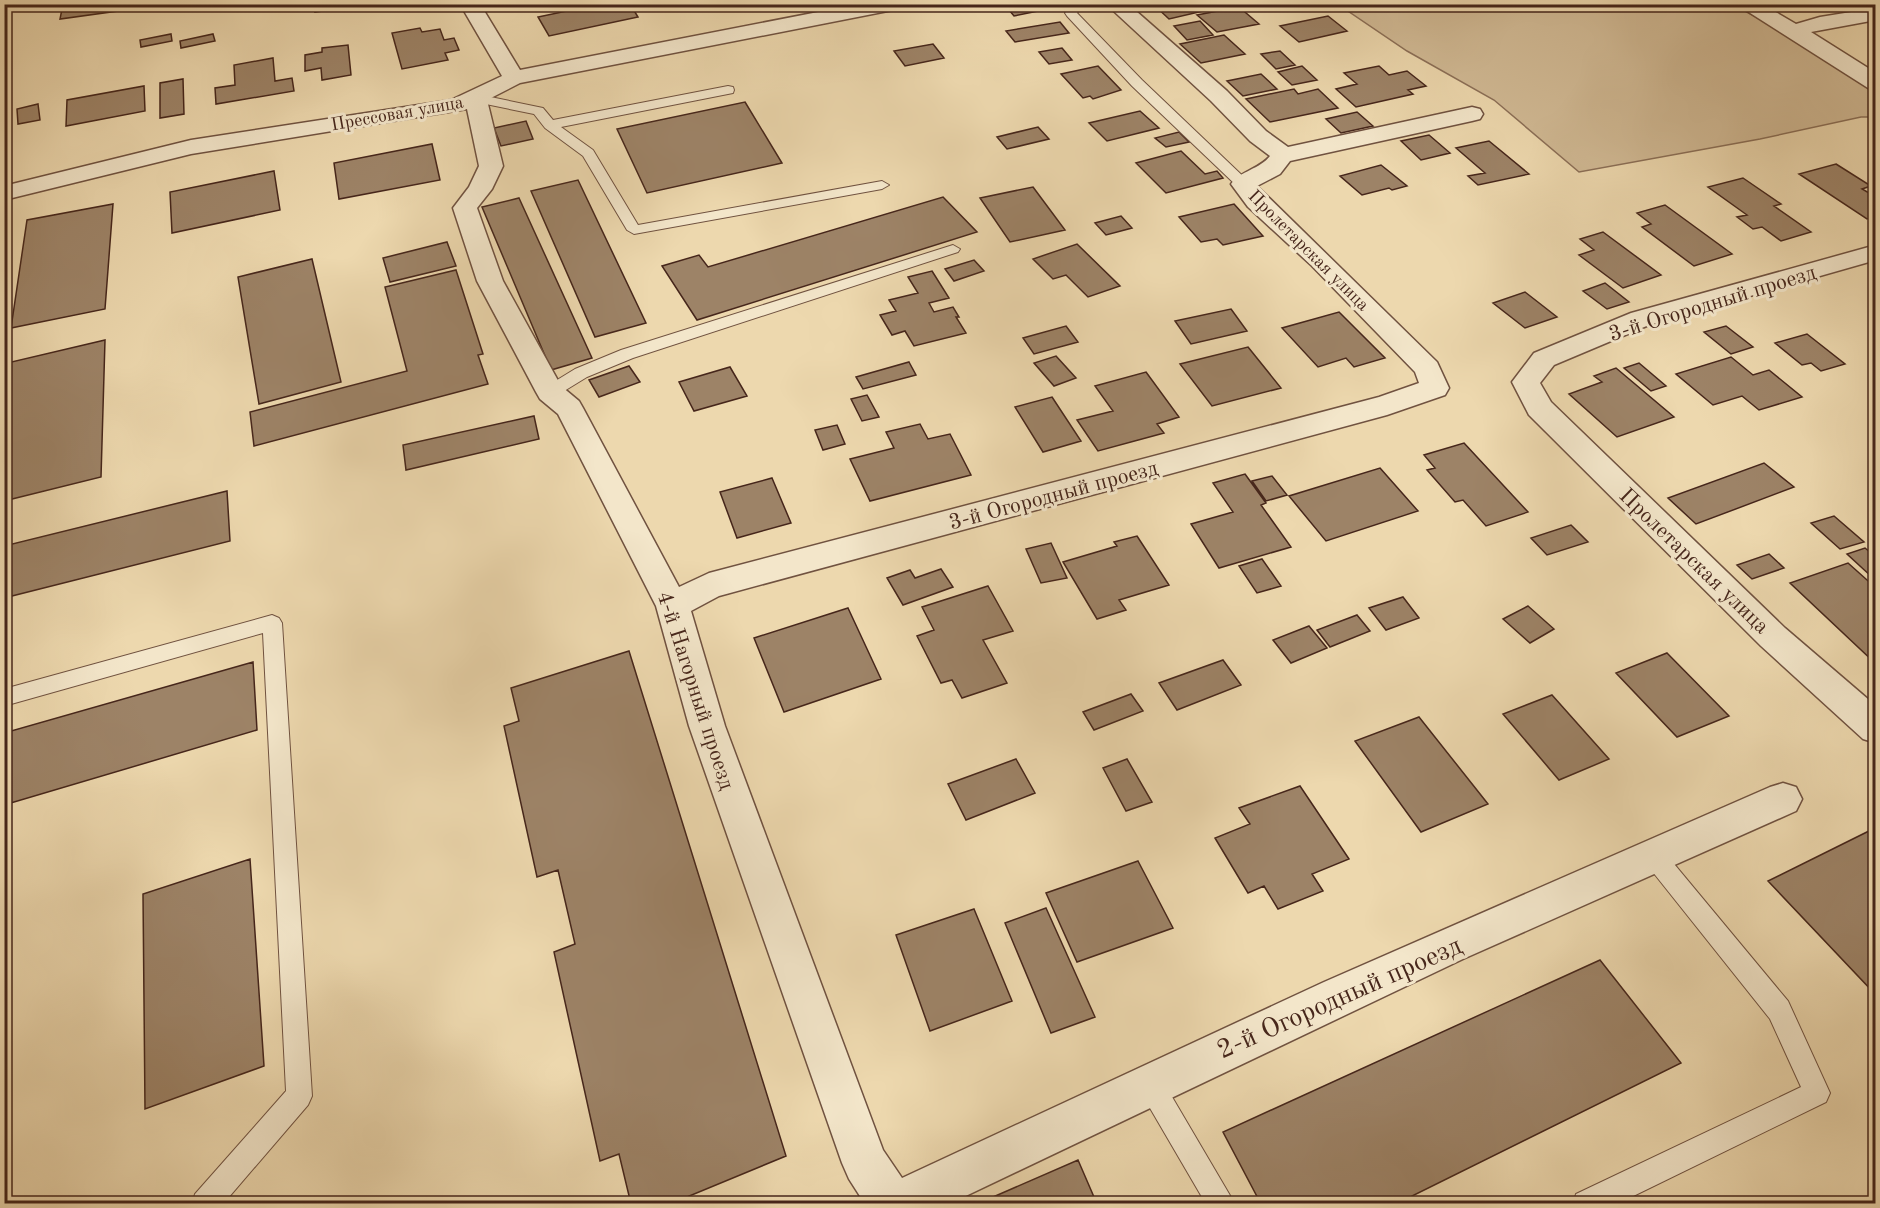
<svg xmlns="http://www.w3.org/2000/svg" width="1880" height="1208" font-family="'Old Standard TT',serif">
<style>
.green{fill:#d1ba95;stroke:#8c7058;stroke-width:1.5}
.building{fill:#9d8367;stroke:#46261b;stroke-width:1.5}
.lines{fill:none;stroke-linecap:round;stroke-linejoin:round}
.service-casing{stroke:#705240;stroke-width:2}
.minor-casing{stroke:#705240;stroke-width:3}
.service{fill:#f3e6ca;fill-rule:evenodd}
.minor{fill:#f3e6ca;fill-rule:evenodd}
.labels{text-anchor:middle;stroke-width:6;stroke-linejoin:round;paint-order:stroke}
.far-street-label{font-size:18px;fill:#46261b;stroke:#f3e6ca}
.street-label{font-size:22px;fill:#46261b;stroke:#f3e6ca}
.near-street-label{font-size:27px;fill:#46261b;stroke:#f3e6ca}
</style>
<rect width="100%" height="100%" fill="#edd8ae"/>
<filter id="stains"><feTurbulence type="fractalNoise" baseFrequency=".00333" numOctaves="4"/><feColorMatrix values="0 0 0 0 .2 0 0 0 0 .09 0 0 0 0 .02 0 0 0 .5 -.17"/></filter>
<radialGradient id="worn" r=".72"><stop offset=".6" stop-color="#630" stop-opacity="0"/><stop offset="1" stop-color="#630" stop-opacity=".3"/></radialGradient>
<path class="green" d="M1339,5H1734L1787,34L1875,91V117H1861L1760,139L1579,172L1494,100L1407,51Z"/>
<path class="building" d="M63,4H119L118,11L60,19Z
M316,4H329V10L315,12Z
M396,4H429V5L397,10Z
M590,4H630L638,17L549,36L538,17L591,6Z
M1004,4H1038L1043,10L1014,16Z
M1153,4H1233L1169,19Z
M1239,7L1259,24L1217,32L1197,15Z
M1328,16L1347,31L1299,42L1280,26Z
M1200,21L1213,35L1187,40L1174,26Z
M1060,22L1069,33L1015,42L1006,31Z
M420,28L422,32L440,29L444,40L454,38L459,50L445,53L448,60L402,69L392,33Z
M171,34L172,41L141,47L140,40Z
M213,34L215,41L181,48L180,41Z
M1224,35L1245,54L1201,63L1180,44Z
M933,44L944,58L905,66L894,51Z
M348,45L351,75L322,80L321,68L305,71V55L322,52V48Z
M1062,48L1072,60L1049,64L1039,52Z
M1280,51L1295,65L1276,69L1261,54Z
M273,58L275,81L292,78L294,91L216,104L215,88L235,85L234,65Z
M1098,66L1121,90L1093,99L1090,96L1083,98L1061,74Z
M1302,66L1317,80L1292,85L1278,72Z
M1379,66L1389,75L1407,71L1426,86L1408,90L1413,94L1356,107L1336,89L1357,84L1344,73Z
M1261,74L1277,89L1243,96L1227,81Z
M183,79L184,114L160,118V83Z
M144,86L145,111L66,126L67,100Z
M1294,89L1298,94L1318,89L1338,108L1270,122L1246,99Z
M745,102L782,163L647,193L617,129Z
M38,104L40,120L18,124L17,109Z
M1140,111L1159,128L1107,141L1089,123Z
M1357,112L1373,126L1341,133L1326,119Z
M526,121L533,139L501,146L494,128Z
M1038,127L1049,139L1007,149L997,137Z
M1179,132L1189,142L1166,147L1155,138Z
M1429,135L1450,153L1421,160L1401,141Z
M1489,141L1529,174L1478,185L1468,176L1485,173L1456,148Z
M432,144L440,180L339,199L334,163Z
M1181,151L1205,174L1217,171L1223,178L1166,193L1136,163Z
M1836,164L1871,186L1862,189L1876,197V216L1867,219L1799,174Z
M1381,165L1407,186L1392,190L1389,188L1362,195L1340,176Z
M274,171L280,210L172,233L170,192Z
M1743,178L1781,204L1774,206L1811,232L1781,241L1762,227L1753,229L1737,217L1747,215L1708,187Z
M578,180L646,323L595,337L531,191Z
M1033,187L1065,230L1010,242L980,198Z
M943,197L977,232L697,320L662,266L699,255L708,267Z
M519,198L592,358L551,370L482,207Z
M113,204L105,309L11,328L27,220Z
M1234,204L1263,236L1223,245L1217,239L1201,242L1179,217Z
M1665,205L1732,254L1694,266L1642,227L1651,224L1637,213Z
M1121,216L1132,228L1106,235L1095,223Z
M1603,232L1661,275L1623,288L1579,255L1594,250L1580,239Z
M447,242L456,266L390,282L383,258Z
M1077,244L1120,286L1088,297L1066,275L1053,279L1033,259Z
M312,259L341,382L259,404L238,277Z
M974,260L984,271L954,281L945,269Z
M456,270L483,354L478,355L488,384L254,446L250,412L407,371L385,287Z
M932,271L949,298L929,303L934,312L953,307L959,317H956L966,333L914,346L905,331L892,335L880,315L896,311L889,300L918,293L908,277Z
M1605,283L1629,302L1607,309L1583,291Z
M1525,292L1557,317L1525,328L1493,303Z
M1231,309L1247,331L1191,344L1175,321Z
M1339,312L1385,358L1354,367L1346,358L1318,367L1282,328Z
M1066,326L1078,342L1034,354L1023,338Z
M1726,326L1753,347L1731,354L1704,332Z
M1807,334L1845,364L1821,371L1811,363L1802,365L1775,343Z
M105,340L101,477L4,501V384L7,363Z
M1248,347L1281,388L1212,406L1180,364Z
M1056,356L1076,378L1054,386L1034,363Z
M1731,357L1753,375L1769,370L1802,397L1759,410L1742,396L1713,405L1676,374Z
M909,362L916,375L863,389L856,377Z
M1639,363L1666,386L1651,391L1624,368Z
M629,366L640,382L599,397L589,380Z
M730,367L747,396L694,411L679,382Z
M1616,368L1674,417L1617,437L1569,394L1602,382L1594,376Z
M1146,372L1179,417L1157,424L1164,433L1098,451L1077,420L1113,411L1095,386Z
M867,395L879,417L862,421L851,399Z
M1052,397L1081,441L1043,452L1015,407Z
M534,416L539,439L406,470L403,445Z
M920,424L928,439L950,434L971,475L870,501L850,459L894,448L886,432Z
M837,425L845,444L823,450L815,430Z
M1464,443L1528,512L1486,526L1463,500L1455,502L1427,470L1435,468L1424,455Z
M1764,463L1794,487L1696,524L1668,498Z
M1380,468L1418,511L1326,541L1289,496Z
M1245,474L1266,503L1261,505L1291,547L1219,568L1191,524L1233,512L1213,483Z
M1272,476L1287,495L1266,501L1252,481Z
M772,478L791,523L737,538L720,492Z
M227,491L230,541L4,598V546Z
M1834,516L1864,542L1840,549L1811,523Z
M1571,525L1588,542L1547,555L1531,538Z
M1137,536L1169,585L1119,600L1126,610L1097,619L1063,562L1117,546L1114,542Z
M1051,543L1067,578L1041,583L1026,549Z
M1865,548L1876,557V577L1873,578L1847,554Z
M1769,554L1784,568L1752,579L1737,565Z
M1262,559L1281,586L1257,593L1239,566Z
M1848,563L1876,588V664L1790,583Z
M941,569L953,587L903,605L887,578L910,570L915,578Z
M988,586L1013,631L983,640L1007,683L962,698L952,680L941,683L917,636L934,630L922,607Z
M1403,597L1419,618L1386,630L1369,608Z
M1528,606L1554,629L1530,643L1503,619Z
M848,608L881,679L784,712L754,638Z
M1357,615L1370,631L1330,647L1317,630Z
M1309,626L1327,648L1291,663L1273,640Z
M629,651L786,1156L670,1204H631L619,1154L600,1161L554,952L575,944L558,870L537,877L504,726L519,721L511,688Z
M1667,653L1729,716L1677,737L1616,673Z
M1223,660L1241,685L1177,710L1159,683Z
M253,662L257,730L4,805V733Z
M1131,694L1143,711L1094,730L1083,712Z
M1552,695L1609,759L1559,780L1503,714Z
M1419,717L1488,804L1421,832L1355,741Z
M1016,759L1035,793L966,820L948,784Z
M1127,759L1152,802L1126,811L1103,768Z
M1300,786L1349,859L1312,874L1323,891L1278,909L1264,886L1248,893L1215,838L1250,824L1239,808Z
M1871,830L1876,834V995L1768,881Z
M250,859L264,1066L145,1109L143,894Z
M1138,861L1173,928L1077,962L1046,893Z
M1046,908L1095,1017L1051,1033L1005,923Z
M974,909L1012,1001L930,1031L896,935Z
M1600,960L1681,1063L1396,1204H1261L1223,1132Z
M1078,1160L1097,1204H977Z"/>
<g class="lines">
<g class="service-casing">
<path id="service" d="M1071,4H1084L1077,13L1142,80L1248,181L1250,184L1248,187H1238L1132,86L1067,16L1065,13Z
M728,86L733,87L734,90L733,93L561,127L593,150L638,225L882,181L889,185L882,189L634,234L627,230L583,156L545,128L534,114L471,101L469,98L476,94L543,108L553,120Z
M953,245L960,249L958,252L633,358L587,377L556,396H544L542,392L544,388L575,369L621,350Z
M272,615L279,618L282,623L312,1096L308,1105L223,1204H192L195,1194L286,1091L263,633L4,706V689Z
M1652,844L1660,847L1788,1001L1830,1093L1826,1102L1617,1204H1573L1576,1194L1801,1087L1770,1019L1644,861L1641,854L1644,847Z
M1149,1069L1158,1073L1235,1204H1206L1140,1091L1136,1082L1140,1073Z"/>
</g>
<g class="minor-casing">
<path id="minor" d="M460,4H480L520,70L859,4H903L900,8L893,10L520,83L487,100L503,166L492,189L477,208L503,281L561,386L579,401L583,408L679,587L709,573L1379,397L1419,383L1415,372L1312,266L1248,207L1231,184C1240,171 1260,169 1270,156L1250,141L1211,101L1106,4H1128L1227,91L1266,131L1288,147L1472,107L1480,109L1483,114L1480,119L1472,121L1290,161L1280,174L1257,186L1437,362L1449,388L1445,395L1387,415L719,596L691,611L725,726L883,1150L902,1178L1324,982L1770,787L1783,783L1796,787L1802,799L1796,811L1463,959L949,1204H865L849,1179L842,1163L689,726L656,606L558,414L540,399L536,392L477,281L453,208L469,187L479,166L467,109L191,154L4,200V186L191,140L451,100L502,76Z
M1736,4H1762L1796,24L1820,17L1876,8V20L1811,32L1876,73V89L1868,88Z
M1876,245V260L1649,325L1554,365L1540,383L1551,402L1785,628L1876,706V743L1863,739L1761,646L1529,415L1512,382L1534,353L1631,313Z"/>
</g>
<use href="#service" class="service"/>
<use href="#minor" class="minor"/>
</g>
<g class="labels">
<g class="far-street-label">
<text transform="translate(397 113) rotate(-10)" y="6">Прессовая улица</text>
<text transform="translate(1309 250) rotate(45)" y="6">Пролетарская улица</text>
</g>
<g class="street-label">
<text transform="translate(1712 302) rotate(-17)" y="8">3-й Огородный проезд</text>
<text transform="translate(1053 494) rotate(-15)" y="8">3-й Огородный проезд</text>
<text transform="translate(1695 560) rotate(44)" y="8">Пролетарская улица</text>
<text transform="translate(697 690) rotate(72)" y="8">4-й Нагорный проезд</text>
</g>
<g class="near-street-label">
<text transform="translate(1339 997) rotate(-24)" y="9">2-й Огородный проезд</text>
</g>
</g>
<rect width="1880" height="1208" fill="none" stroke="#edd8ae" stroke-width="24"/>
<rect x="6" y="6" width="1868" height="1196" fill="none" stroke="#46261b" stroke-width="3"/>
<rect x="12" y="12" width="1856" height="1184" fill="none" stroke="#46261b" stroke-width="1.5"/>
<rect width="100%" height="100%" filter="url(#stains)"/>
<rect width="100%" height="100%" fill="url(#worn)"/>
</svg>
